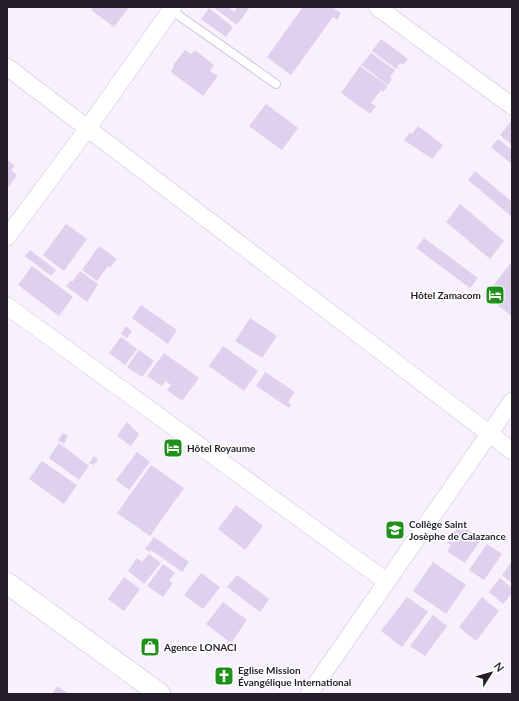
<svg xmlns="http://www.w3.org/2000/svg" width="519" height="701" font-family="Lato,sans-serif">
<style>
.building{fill:#e0cfed}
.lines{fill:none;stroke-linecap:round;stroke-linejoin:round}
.service-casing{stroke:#d0c0dd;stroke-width:10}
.minor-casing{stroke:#d0c0dd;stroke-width:18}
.tertiary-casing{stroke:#d0c0dd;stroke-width:22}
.service{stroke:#fff;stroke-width:8}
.minor{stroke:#fff;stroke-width:17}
.tertiary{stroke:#fff;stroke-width:21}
.labels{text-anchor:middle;stroke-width:3;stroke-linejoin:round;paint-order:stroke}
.poi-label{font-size:10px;font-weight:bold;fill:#241e29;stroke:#fff;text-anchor:start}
</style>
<rect width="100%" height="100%" fill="#f7f1fd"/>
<path class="building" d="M93,7H129L114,27L91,10Z
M213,7H229L234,12L238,7H250L237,25Z
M303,7H332L341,13L337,20L333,17L291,75L267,57Z
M209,8L233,27L226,37L201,19Z
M381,39L408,59L403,65L400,63L396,69L372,51Z
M185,50L191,54L195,50L214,65L210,71L218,76L203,96L171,72L174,66L173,65Z
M371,53L395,70L390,77L392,79L388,85L361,65Z
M360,66L388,86L383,92L381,90L371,103L376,106L370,114L341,93Z
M266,104L298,128L282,150L249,126Z
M512,120V145L500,135Z
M418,126L443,145L432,159L404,140L410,132L412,134Z
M498,139L512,150V164L491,147Z
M7,160L15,166L11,170L17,175L7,189Z
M475,171L512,202V217L468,180Z
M460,204L504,241L490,259L446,222Z
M66,224L87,239L64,271L43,255Z
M424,238L478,278L470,288L416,248Z
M99,246L117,259L110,268L108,266L97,281L82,270Z
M30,250L56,270L51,276L25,256Z
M510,264L512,266V316L485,296Z
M32,266L73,297L59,316L18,285Z
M80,271L98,284L87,302L66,286L71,280L72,282Z
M141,305L177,330L168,344L132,318Z
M250,318L277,336L262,358L235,341Z
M126,326L132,331L127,338L121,334Z
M121,337L137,349L125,365L109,353Z
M223,346L258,371L244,391L209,366Z
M139,350L154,361L142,377L127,367Z
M164,353L199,378L182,401L167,390L171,385L166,381L162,386L147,376Z
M265,372L295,392L288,402L291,404L289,408L256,386Z
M127,422L139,434L131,446L117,436Z
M63,433L68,436L64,444L58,440Z
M59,443L89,466L79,480L49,458Z
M137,452L150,462L129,490L116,480Z
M94,456L98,459L94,465L89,463Z
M42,461L77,485L64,504L29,479Z
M151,465L184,488L150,536L117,513Z
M236,505L263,526L245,550L218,529Z
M460,524L481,539L465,563L447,551L451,545L447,543Z
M154,537L189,562L182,572L151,550L150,552L145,549Z
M487,544L502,554L484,580L469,570Z
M149,554L161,563L144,584L128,571L137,558L142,562Z
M512,561V583L502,575Z
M433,562L466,585L446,614L413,591Z
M163,564L175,573L169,581L173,583L163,597L147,586Z
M201,573L220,587L203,609L184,595Z
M237,575L269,599L260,612L227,587Z
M124,577L140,589L124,611L108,599Z
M500,578L512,588V593L503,604L489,592Z
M407,597L428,612L402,647L381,631Z
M482,597L499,611L476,641L459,627Z
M223,602L247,620L231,643L206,624Z
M433,615L447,626L425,656L410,646Z
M57,686L69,694H52Z"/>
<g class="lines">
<g class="service-casing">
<path id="service" d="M171,10L276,84"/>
</g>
<g class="minor-casing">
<path id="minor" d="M377,7L512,106
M7,67L512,451
M7,237L88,128L173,7
M7,306L386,581
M309,694L512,401"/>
</g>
<g class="tertiary-casing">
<path id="tertiary" d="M7,583L160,694"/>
</g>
<use href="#service" class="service"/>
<use href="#minor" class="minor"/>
<use href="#tertiary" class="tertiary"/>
</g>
<defs>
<g id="hotel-square" transform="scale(1)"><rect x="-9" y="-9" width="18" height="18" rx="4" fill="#1f911a" stroke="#fff"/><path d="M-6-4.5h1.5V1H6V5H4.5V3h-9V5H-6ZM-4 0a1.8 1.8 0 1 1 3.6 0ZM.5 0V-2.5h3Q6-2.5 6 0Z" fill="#fff"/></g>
<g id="school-square" transform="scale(1)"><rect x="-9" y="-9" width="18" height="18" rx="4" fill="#1f911a" stroke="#fff"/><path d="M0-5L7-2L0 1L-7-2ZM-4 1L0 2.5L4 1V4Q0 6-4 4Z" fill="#fff"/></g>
<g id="shop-square" transform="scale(1)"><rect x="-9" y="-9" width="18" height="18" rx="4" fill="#1f911a" stroke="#fff"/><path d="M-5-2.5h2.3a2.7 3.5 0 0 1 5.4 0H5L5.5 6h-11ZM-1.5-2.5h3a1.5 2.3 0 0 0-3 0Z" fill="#fff"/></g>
<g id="church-square" transform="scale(1)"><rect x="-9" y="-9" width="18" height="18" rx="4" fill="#1f911a" stroke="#fff"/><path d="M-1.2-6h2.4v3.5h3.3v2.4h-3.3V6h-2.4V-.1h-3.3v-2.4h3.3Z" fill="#fff"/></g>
</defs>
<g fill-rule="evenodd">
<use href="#hotel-square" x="495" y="295"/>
<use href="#hotel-square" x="173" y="448"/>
<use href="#school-square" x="395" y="530"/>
<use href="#shop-square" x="150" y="647"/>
<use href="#church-square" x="224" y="676"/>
</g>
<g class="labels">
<g class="poi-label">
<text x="481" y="299" text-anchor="end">Hôtel Zamacom</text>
<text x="187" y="452">Hôtel Royaume</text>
<text x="409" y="528">Collège Saint<tspan x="409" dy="12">Josèphe de Calazance</tspan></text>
<text x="164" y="651">Agence LONACI</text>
<text x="238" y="674">Eglise Mission<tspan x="238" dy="12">Évangélique International</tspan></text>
</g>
</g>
<rect width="519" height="701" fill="none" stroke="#241e29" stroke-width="16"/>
<g transform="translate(491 673) rotate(53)" stroke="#ffffff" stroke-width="3" paint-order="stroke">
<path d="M0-3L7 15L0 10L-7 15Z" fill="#241e29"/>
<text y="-6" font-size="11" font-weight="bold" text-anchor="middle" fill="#241e29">N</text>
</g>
</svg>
